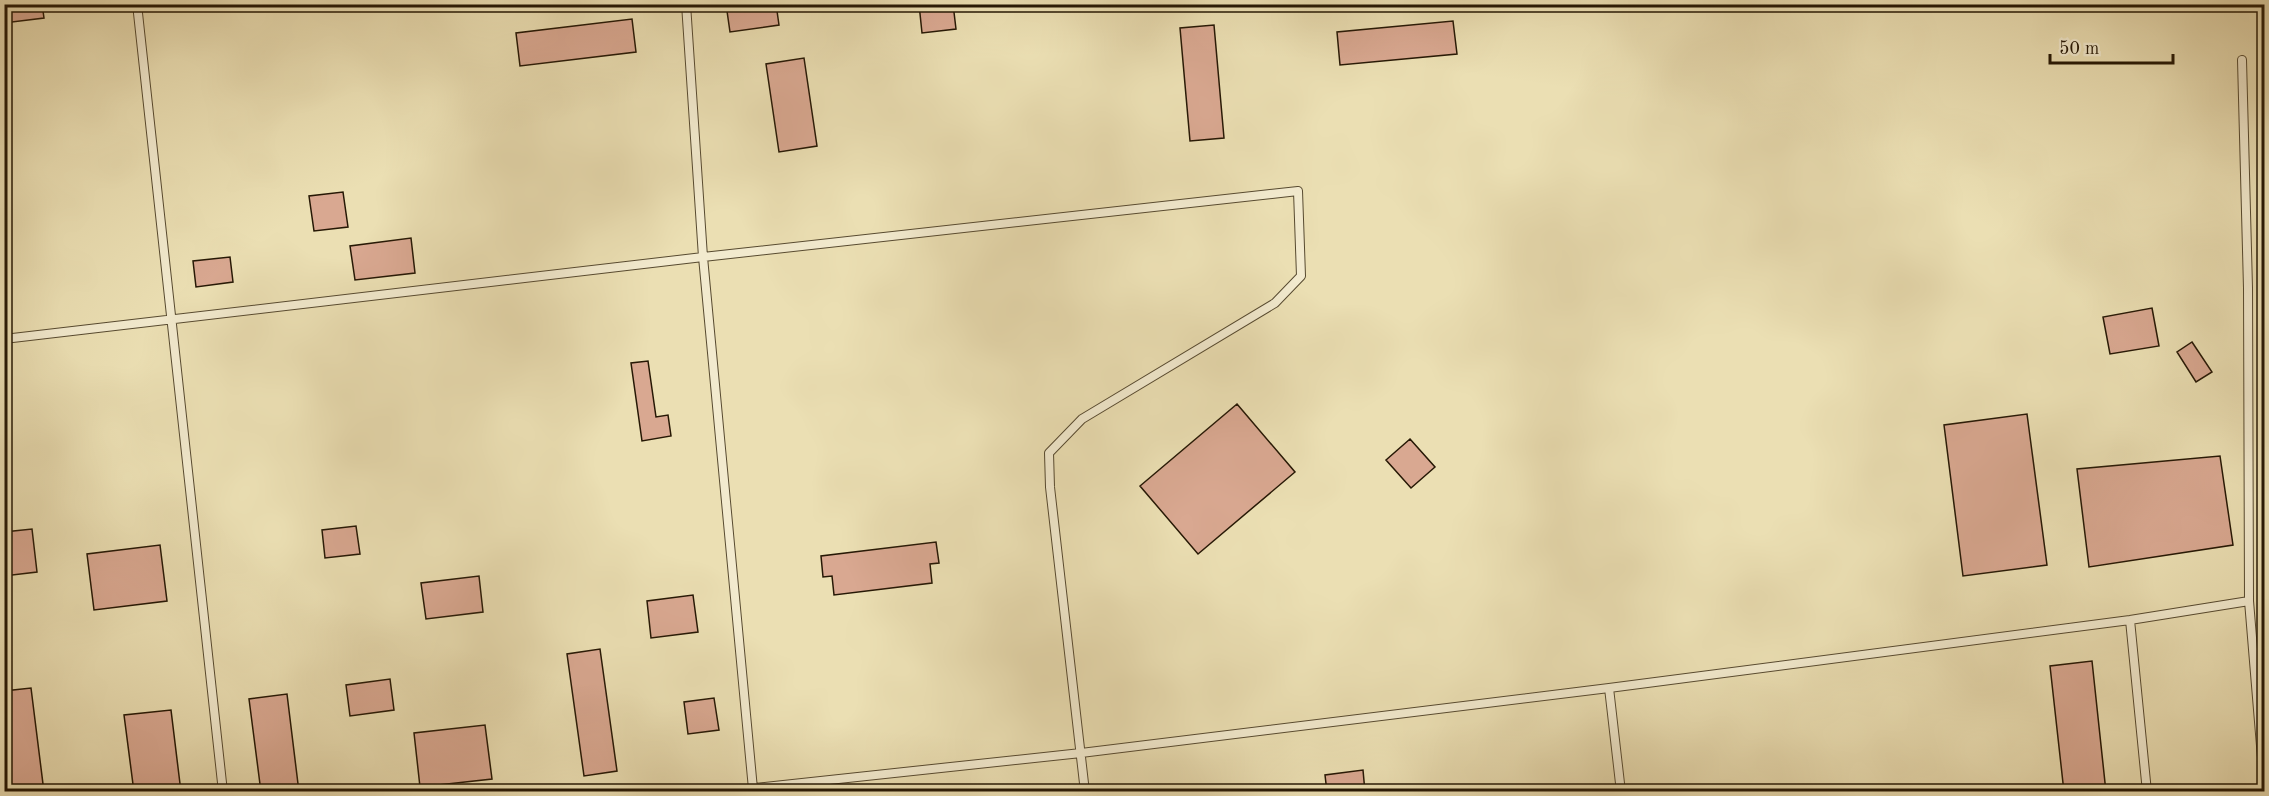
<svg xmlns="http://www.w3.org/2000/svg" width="2269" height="796" font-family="'Old Standard TT',serif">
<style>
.building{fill:#d9a891;stroke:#261805;stroke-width:1.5}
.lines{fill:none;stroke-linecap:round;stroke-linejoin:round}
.service-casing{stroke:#574a30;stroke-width:10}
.service{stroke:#f2eace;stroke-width:8}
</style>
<rect width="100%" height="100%" fill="#ebdfb3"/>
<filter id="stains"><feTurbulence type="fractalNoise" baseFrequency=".00333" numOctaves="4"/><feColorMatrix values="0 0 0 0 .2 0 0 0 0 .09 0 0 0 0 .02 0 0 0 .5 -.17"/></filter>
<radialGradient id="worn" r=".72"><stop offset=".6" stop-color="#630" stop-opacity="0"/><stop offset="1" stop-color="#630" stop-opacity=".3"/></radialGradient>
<path class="building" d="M4,4H42L44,18L4,23Z
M726,4H776L779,25L730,32Z
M919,4H953L956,29L922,33Z
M632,19L636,52L520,66L516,33Z
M1453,21L1457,54L1340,65L1337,32Z
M1214,25L1224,138L1190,141L1180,28Z
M804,58L817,146L779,152L766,64Z
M343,192L348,227L314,231L309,196Z
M411,238L415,273L355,280L350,246Z
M230,257L233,282L196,287L193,261Z
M2152,308L2159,346L2110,354L2103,317Z
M2192,342L2212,372L2196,382L2177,352Z
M648,361L656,417L668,415L671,436L642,441L631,363Z
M1237,404L1295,472L1198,554L1140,486Z
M2027,414L2047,565L1963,576L1944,425Z
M1410,439L1435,467L1411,488L1386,460Z
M2220,456L2233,545L2089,567L2077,469Z
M356,526L360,554L325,558L322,530Z
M32,529L37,572L4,576V532Z
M936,542L939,563L930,564L932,583L834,595L832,576L823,577L821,556Z
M160,545L167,601L94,610L87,554Z
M479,576L483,612L426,619L421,583Z
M693,595L698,632L651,638L647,601Z
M600,649L617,771L584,776L567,654Z
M2092,661L2106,792H2064L2050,666Z
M390,679L394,710L350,716L346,685Z
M31,688L44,792H4V691Z
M287,694L299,792H261L249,699Z
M714,698L719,730L688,734L684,702Z
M171,710L181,792H134L124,715Z
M485,725L492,779L420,787L414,733Z
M1363,770L1365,792H1327L1325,775Z"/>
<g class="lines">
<g class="service-casing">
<path id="service" d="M137,4L223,792
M686,4L703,257L753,789
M2242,60L2248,288L2249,601L2264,782
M4,339L703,257L1298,191L1301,276L1275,303L1082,419L1049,453L1050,487L1085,792
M2130,620L2147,792
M1609,688L1621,792
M717,792L1081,753L1609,688L2130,620L2249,601"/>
</g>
<use href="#service" class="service"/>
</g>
<rect width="2269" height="796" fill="none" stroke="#ebdfb3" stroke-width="24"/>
<rect x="6" y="6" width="2257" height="784" fill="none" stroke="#261805" stroke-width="3"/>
<rect x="12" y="12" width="2245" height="772" fill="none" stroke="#261805" stroke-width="1.5"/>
<path d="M2050 54v9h123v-9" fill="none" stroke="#261805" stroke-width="3"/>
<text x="2059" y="54" font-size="18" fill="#261805" stroke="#f2eace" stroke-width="4.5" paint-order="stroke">50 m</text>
<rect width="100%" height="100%" filter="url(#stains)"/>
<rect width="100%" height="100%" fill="url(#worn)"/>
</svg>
